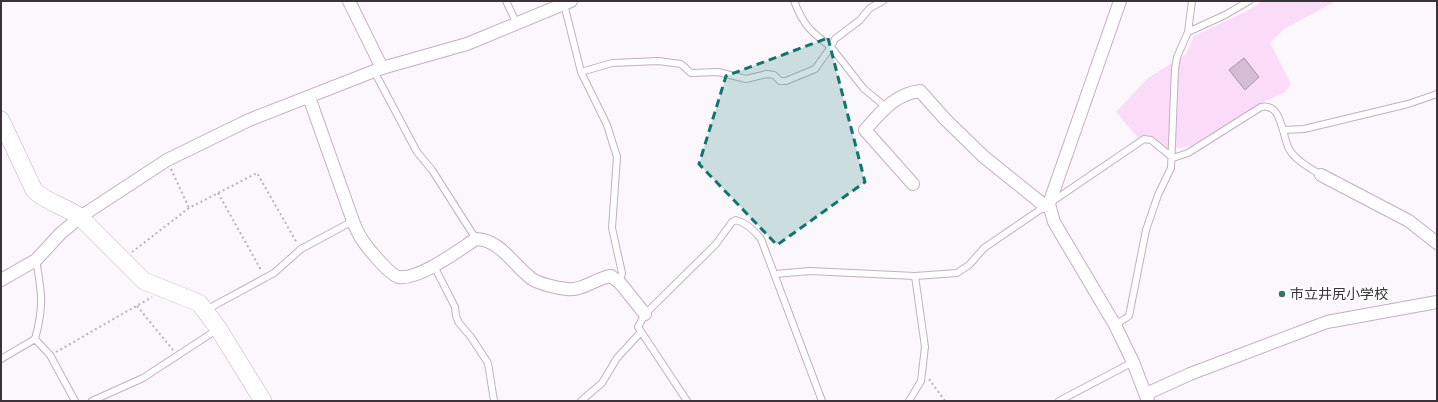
<svg xmlns="http://www.w3.org/2000/svg" width="1438" height="402" font-family="'DM Sans','Noto Sans JP',sans-serif">
<style>
.green{fill:#fadbf8}
.building{fill:#d5bed3;stroke:#a892a6}
.lines{fill:none;stroke-linecap:round;stroke-linejoin:round}
.lane-casing{stroke:#c5aec3;stroke-width:8}
.street-casing{stroke:#c5aec3;stroke-width:14}
.secondary-casing{stroke:#c5aec3;stroke-width:18}
.path{stroke:#b9b3b9;stroke-width:2;stroke-dasharray:2 3;stroke-linecap:butt}
.lane{stroke:#fff;stroke-width:6}
.street{stroke:#fff;stroke-width:12}
.secondary{stroke:#fff;stroke-width:17}
.marked{fill:#0f766e;fill-opacity:0.2;stroke:#0f766e;stroke-width:3;stroke-dasharray:8 5;stroke-linejoin:round}
.poi-dot{fill:#347667;stroke:#fff;stroke-width:1.5}
.labels{text-anchor:middle;stroke-width:4;stroke-linejoin:round;paint-order:stroke}
.poi-label{font-size:14px;fill:#3b323a;stroke:#fff;text-anchor:start}
</style>
<rect width="100%" height="100%" fill="#fcf7fc"/>
<path class="green" d="M1262,1H1336L1284,29L1270,43L1291,84L1285,92L1261,103L1191,146L1168,149L1148,135L1138,138L1116,112L1148,78L1186,54L1194,36L1247,11Z"/>
<path class="building" d="M1244,58L1259,77L1245,90L1229,70Z"/>
<g class="lines">
<g class="lane-casing">
<path id="lane" d="M506,1L517,24
M794,1C804,26 810,31 831,47L835,39L860,20L870,8L883,1
M564,4L581,72L607,125L617,157L612,228L622,273L620,283
M1188,32L1192,1
M374,71L417,152L432,170L476,239
M581,72L612,63L658,61L681,64L691,73L718,72L746,79L767,74L774,75L780,81H786L815,69L831,47L864,89L886,107
M1283,130L1304,129L1408,104L1437,94
M434,266L455,307L456,316L459,323L471,337L488,363L494,401
M775,274L810,271L915,276
M206,310L274,273L301,249L353,221
M1115,325L1129,316L1146,230L1158,195L1171,168L1175,69L1177,57L1188,32L1225,15L1249,1
M35,339L50,355L75,401
M1,359L35,339C44,306 42,294 36,260
M92,401L143,378L218,329
M581,401L602,383L617,358L640,333
M687,401L638,327L645,314L716,244L732,222L736,220C747,223 754,230 761,239L822,401
M909,401L921,381L925,347L915,276L957,273L969,265L984,248L1144,139L1151,140L1173,158L1188,153L1261,107C1282,102 1282,136 1289,149C1295,160 1310,168 1321,175
M1059,401L1133,362"/>
</g>
<g class="street-casing">
<path id="street" d="M349,1L382,68
M1120,1L1049,204L1054,222L1115,325L1133,362L1148,401
M309,97L353,221C355,227 358,233 361,238C366,246 390,276 399,277C419,280 459,250 476,239C501,240 513,265 532,279C540,284 557,288 567,289C583,291 596,278 611,276L620,283L645,314
M1321,175L1409,221L1437,243
M913,184L865,130C881,112 895,94 920,91L945,119L984,157L1045,206
M1,280L36,260L60,234L80,217L167,160L249,120L382,68L467,44L571,1
M1146,394L1190,374L1327,322L1437,302"/>
</g>
<g class="secondary-casing">
<path id="secondary" d="M1,120L34,190C47,203 65,206 80,217L144,281L199,303L218,328L263,401"/>
</g>
<path class="path" d="M171,169L189,208
M218,193L261,270
M132,252L189,208L257,173L297,243
M137,306L173,350
M56,352L152,297
M929,379L945,401"/>
<use href="#lane" class="lane"/>
<use href="#street" class="street"/>
<use href="#secondary" class="secondary"/>
</g>
<path class="marked" d="M828,38L865,182L777,245L699,164L726,76Z"/>
<circle class="poi-dot" cx="1282" cy="294" r="4"/>
<g class="labels">
<g class="poi-label">
<text x="1290" y="299">市立井尻小学校</text>
</g>
</g>
<rect width="1438" height="402" fill="none" stroke="#3b323a" stroke-width="4"/>
</svg>
